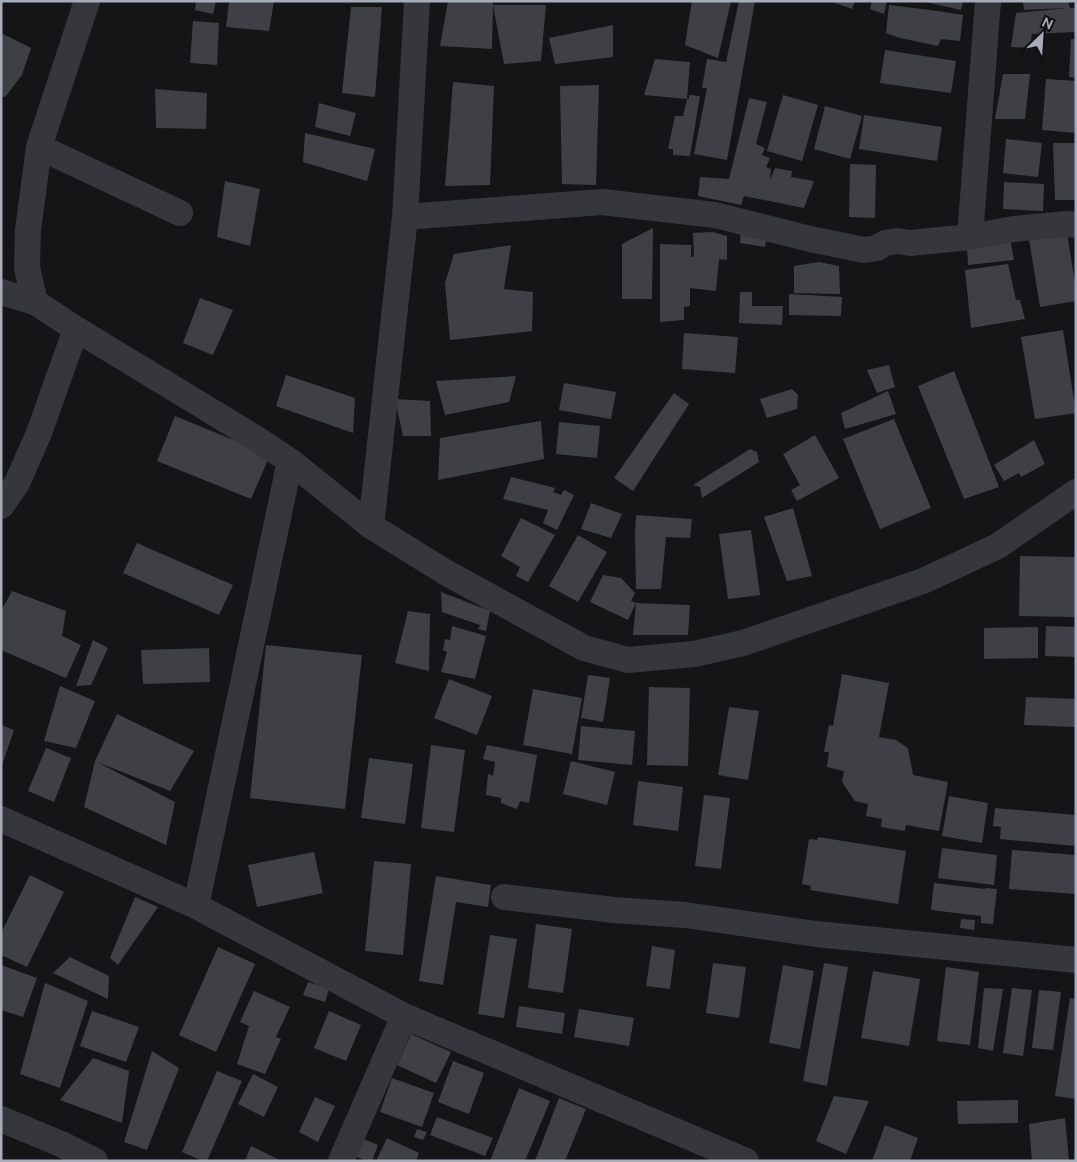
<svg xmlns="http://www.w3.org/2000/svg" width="1077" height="1162" font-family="Ubuntu,sans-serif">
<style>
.building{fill:#3f4045}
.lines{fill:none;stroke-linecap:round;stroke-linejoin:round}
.minor{stroke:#36373d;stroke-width:26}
</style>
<rect width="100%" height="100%" fill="#151518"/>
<path class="building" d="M196,1H216L213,14L195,10Z
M229,1H274L269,31L226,27Z
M448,1H493V5H546L541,61L504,64L493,5L492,49L440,46Z
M692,1H731L718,58L685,45Z
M739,1H755L727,160L694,154L707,88H702L707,59L726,62Z
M830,1H855L852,9Z
M872,1H887L884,14L870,9Z
M921,1H963L961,10Z
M1023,1H1068L1070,8H1076V32L1032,34L1030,48L1011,47L1016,13L1068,8L1024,10Z
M889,5L938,11L963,15L960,41L941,39L938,46L900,38L886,33Z
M351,7H382L375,97L342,93Z
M193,21L219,23L217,65L190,63Z
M613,25V57L555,64L549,38Z
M1,33L31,48L22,75L5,97L1,96Z
M1071,39H1076V78L1069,77Z
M885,50L956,61L951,93L880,83Z
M655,59L690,62L687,99L644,95Z
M1003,74H1030L1025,119H995Z
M1046,79L1076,81V133L1042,130Z
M453,82L494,86L490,185L445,186Z
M599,85L596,185L562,184L560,86Z
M155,89L207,93L206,129L156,128Z
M689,95L700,96L690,156L673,155V149H668L675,116H683L687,99H689Z
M783,95L818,105L802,161L767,151Z
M749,98L767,102L756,144L765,148L762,155L770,158L766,167L771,169L770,180L775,168L792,171L791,177L814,181L804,208L744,196L741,205L698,196L700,177L729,179Z
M319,103L356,113L350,136L315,127Z
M825,106L862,116L850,159L814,149Z
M864,115L942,127L937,161L859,149Z
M305,133L375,149L367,181L303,162Z
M1006,139L1042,143L1038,177L1003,173Z
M1053,143H1076V200H1055Z
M850,164L876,165L875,218L849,217Z
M225,181L260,189L250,246L217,237Z
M1004,182L1044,184L1043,211L1003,209Z
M741,227L768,232L765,247L740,243Z
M653,228L652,299H622V244Z
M712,232L727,236V260L719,259L716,291L690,288V306L684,307V320L660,322V244L691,245V257H694L693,233Z
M1067,233L1076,290V301L1040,307L1029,239Z
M1010,239L1014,260L968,265L967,246Z
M511,245L504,289L533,292L532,331L450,340L445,283L454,254Z
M819,262L839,266L840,294L794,293V266Z
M1008,264L1016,300H1020L1025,319L971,328L965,270Z
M740,292H752V306H783L782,325L739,323Z
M789,294L842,297L841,316L789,315Z
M200,298L233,310L213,355L183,343Z
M1063,330L1076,413L1035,419L1021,337Z
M684,333L738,337L735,373L682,369Z
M889,365L895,387L877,393L867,370Z
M954,371L999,487L964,499L918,386Z
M286,375L355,398L353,433L276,406Z
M516,376L509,402L445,415L436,381Z
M564,383L616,392L611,419L559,410Z
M792,389L798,395L797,409L767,418L760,399Z
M888,391L896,414L845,429L841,413Z
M674,393L689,404L633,491L614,478Z
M395,399L430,401L431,436H403Z
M175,416L270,455L251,499L157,461Z
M894,419L931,508L880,529L843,439Z
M541,421L544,459L438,480L440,438Z
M559,422L600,426L597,458L556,454Z
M815,435L839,478L797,501L791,490L800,485L783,454Z
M1034,440L1045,464L1021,477L1019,473L1004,481L994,465Z
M750,449L757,452L759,462L702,498L700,487L693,485Z
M511,477L555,488L553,492L561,495L564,490L574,495L557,530L543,523L548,510L503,499Z
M591,503L622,514L611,538L581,529Z
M793,508L812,576L787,581L764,517Z
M636,515L692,519L690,538L666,537L661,589H636L635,534Z
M521,518L555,535L528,582L516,576L520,567L501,556Z
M751,530L760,595L728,599L719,534Z
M578,535L607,552L578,602L549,586Z
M137,543L233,585L219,615L123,573Z
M1020,556L1076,557V617L1019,616Z
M603,575L621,578L635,593L631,601L636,603L690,605L688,635H633L636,603L628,620L590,602Z
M12,591L66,611L62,636L81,645L66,678L1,650V611Z
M441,592L490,611L486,631L478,629L480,625L442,612Z
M408,611L430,614L429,671L395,663Z
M452,626L486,636L475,679L441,672L447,652L443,650L445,639L450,640Z
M1046,626L1076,627V657L1045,656Z
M1038,627V658L984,659V628Z
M93,640L108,648L91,685L76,686Z
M266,645L362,655L345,809L250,798Z
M209,648L210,682L143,684L141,650Z
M842,674L889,683L879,737L896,740L908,748L913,775L948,782L939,831L906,825L905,831L881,827L882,819L866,816L868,804L855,801L842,782L844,771L827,767L829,752H824L829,725L833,726Z
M588,675L610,678L603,722L581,718Z
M449,679L492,696L477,735L434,718Z
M60,686L95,701L76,748L44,741Z
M649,687L690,688L688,766L647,765Z
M533,689L582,698L572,754L523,745Z
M1026,697L1076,699V727L1024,725Z
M729,707L759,711L748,780L718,775Z
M117,714L194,751L170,791L97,762L175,802L166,845L84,807L95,761Z
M1,725L14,730L2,765H1Z
M581,726L635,731L632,765L578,760Z
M431,745L465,750L454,832L421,828Z
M487,745L537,755L529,803L520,801L517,809L501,803V798L486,795L488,774L493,776L495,762L483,759Z
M46,748L71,758L54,802L28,791Z
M369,758L413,764L405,824L361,818Z
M571,761L615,772L607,805L563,794Z
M638,781L683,787L678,831L633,825Z
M704,795L730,798L721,869L695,866Z
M949,796L988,803L982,843L942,836Z
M995,808L1076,815V846L1000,839L1001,827L993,826Z
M818,837L906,851L898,904L810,890L811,886L802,884L809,839L817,840Z
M942,848L997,855L994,885L938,878Z
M1012,850L1076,855V894L1009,889Z
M314,852L323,893L257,907L248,865Z
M374,861L411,864L403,955L365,951Z
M30,875L64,892L27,967L1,955V933Z
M436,876L491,885L488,907L456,902L443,985L419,981Z
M934,883L985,889V888L997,889L993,924L981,923V916L931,910Z
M135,897L158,907L118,965L110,958Z
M961,919L975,920L974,930L960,928Z
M536,924L572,929L563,993L528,988Z
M490,935L517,939L504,1018L478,1014Z
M652,946L675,950L670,989L646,986Z
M218,947L255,964L216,1052L179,1035Z
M70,957L109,976L108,999L53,973Z
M713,963L746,967L739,1018L706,1013Z
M824,963L848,967L827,1086L803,1081Z
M1,965L37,978L23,1017L1,1010Z
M783,965L814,971L800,1049L769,1043Z
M946,967L979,972L970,1045L937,1041Z
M873,971L920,979L909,1046L861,1038Z
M308,982L329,989L325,1002L303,995Z
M45,983L88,1001L60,1088L20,1074Z
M984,988L1003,989L993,1051L978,1048Z
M1012,988L1032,990L1023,1056L1003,1053Z
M1039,990L1061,992L1053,1050L1032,1048Z
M254,991L290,1007L276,1037L281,1039L265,1074L237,1064L249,1026L240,1022Z
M1070,998L1076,999V1099L1055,1096Z
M519,1006L565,1013L562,1034L516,1027Z
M579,1009L634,1018L629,1046L574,1037Z
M92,1011L139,1027L126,1062L80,1046Z
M329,1011L361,1025L346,1061L314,1048Z
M411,1034L451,1052L436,1083L397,1065Z
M152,1051L179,1068L147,1150L124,1142Z
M93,1058L129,1071L122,1123L60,1100Z
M453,1061L484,1073L469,1114L438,1102Z
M217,1071L242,1081L207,1161H203L182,1152Z
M253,1074L278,1087L264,1117L238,1104Z
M392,1078L434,1093L422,1127L380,1112Z
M519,1088L550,1101L525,1161H490Z
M834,1096L869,1101L846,1154L816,1141Z
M315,1097L335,1106L318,1142L299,1132Z
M559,1098L586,1109L565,1161H535Z
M1018,1100V1123L958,1124L957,1101Z
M437,1117L493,1138L485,1156L430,1135Z
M1065,1118L1069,1161H1032L1029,1124Z
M885,1125L918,1138L910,1161H872Z
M417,1129L427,1132L423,1140L414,1137Z
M361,1138L378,1145L372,1161H367L355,1156Z
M387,1138L419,1153L416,1161H376Z
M251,1146L282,1161H245Z"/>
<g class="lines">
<path class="minor" d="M39,147L180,213
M405,217L602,202L715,215L810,239L864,250L877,248L885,243L897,241L910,243L970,237L1014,229L1067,224L1076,225
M970,237L988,1
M1,292L35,302L76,329L257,439L290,461L371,526L445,572L584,648L628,660L694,654L743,643L923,581L998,546L1076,492
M35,302L27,268L28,230L39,147L87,1
M1,506L17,483L39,433L76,329
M371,526L405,217L417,1
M1,819L196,906L404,1016L746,1161
M504,897L614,910L685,915L816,934L1076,960
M196,906L290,461
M1,1119L61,1144L95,1161
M341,1161L404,1016"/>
</g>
<rect width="1077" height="1162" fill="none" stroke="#a6acb9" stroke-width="5"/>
<g transform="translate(1042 35) rotate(25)" stroke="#101013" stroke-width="4" paint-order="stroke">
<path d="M0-4L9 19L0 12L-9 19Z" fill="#a6acb9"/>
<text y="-8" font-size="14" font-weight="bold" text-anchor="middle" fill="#a6acb9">N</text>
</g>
</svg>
